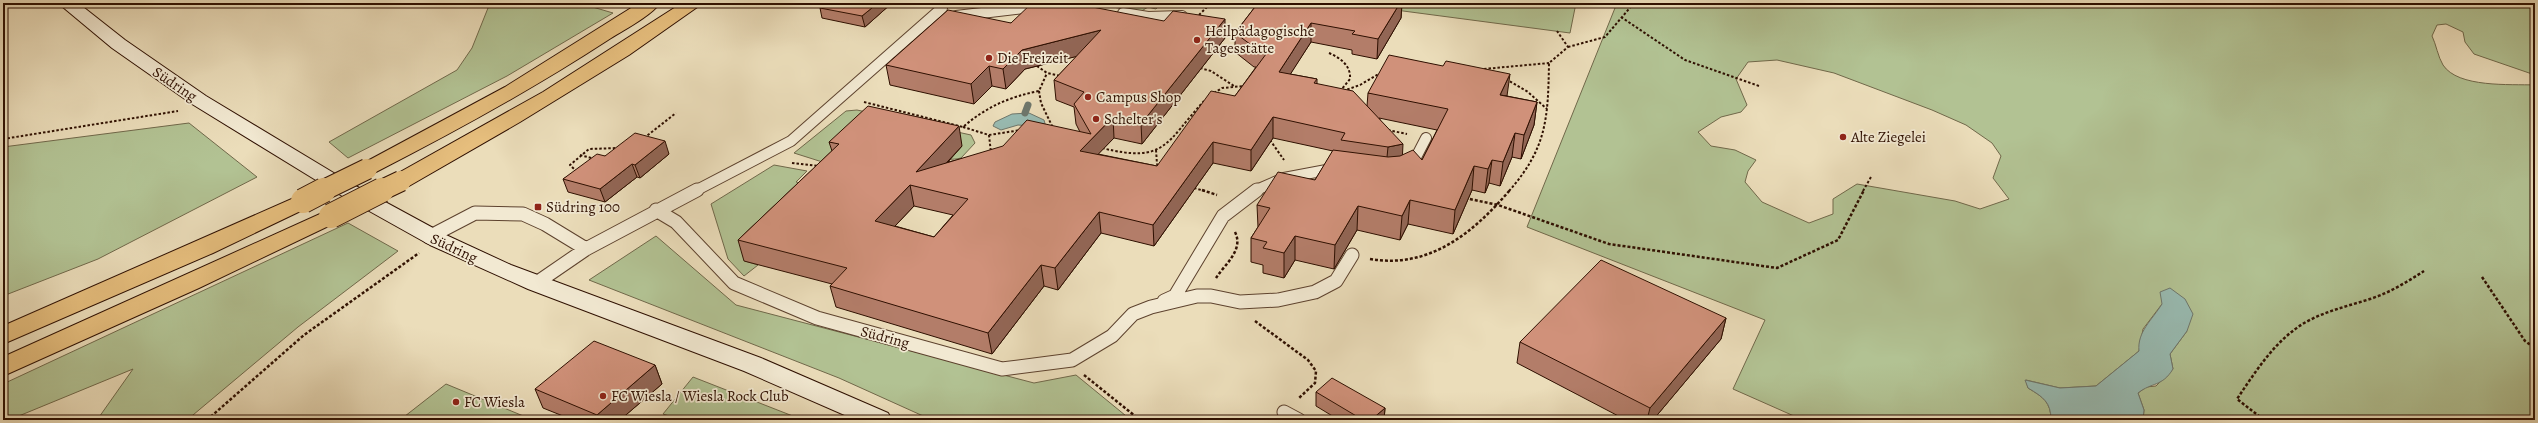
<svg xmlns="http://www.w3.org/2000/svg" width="2538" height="423" font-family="Alegreya,serif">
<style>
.green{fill:#b2c293;stroke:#70684a;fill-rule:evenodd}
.water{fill:#98bbb2;stroke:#6e766b}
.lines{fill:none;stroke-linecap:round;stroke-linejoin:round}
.stream{stroke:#6e766b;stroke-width:7}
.lane-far1-casing{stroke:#5d422e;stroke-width:12}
.lane-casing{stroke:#5d422e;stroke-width:15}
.secondary-casing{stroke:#2e0f00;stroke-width:2}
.highway-casing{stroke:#2e0f00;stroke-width:2}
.path-far1{stroke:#2e0f00;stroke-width:2;stroke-dasharray:2.5 2;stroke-linecap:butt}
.path{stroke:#2e0f00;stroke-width:2.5;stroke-dasharray:3 2;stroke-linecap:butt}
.lane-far1{stroke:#f2e9d2;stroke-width:10}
.lane{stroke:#f2e9d2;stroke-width:13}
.secondary{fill:#f2e9d2;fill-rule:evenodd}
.highway{fill:#e6be7d;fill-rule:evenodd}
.highway-bridge-far1-casing{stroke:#2e0f00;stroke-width:22;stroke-linecap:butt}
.highway-bridge-casing{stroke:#2e0f00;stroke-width:26;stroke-linecap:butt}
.highway-bridge-far1{stroke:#e6be7d;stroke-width:20}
.highway-bridge{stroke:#e6be7d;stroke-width:24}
.wall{fill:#b37d69;stroke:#2e0f00;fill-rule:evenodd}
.shaded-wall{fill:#926655;stroke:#2e0f00}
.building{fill:#d0917a;stroke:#2e0f00;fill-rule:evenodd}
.poi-dot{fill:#8f2418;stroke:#f2e9d2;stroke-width:1.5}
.labels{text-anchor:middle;stroke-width:3.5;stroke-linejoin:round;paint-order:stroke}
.poi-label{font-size:15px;fill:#2e0f00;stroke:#f2e9d2;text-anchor:start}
.street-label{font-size:15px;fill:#2e0f00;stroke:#f2e9d2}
</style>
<rect width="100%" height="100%" fill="#ebddba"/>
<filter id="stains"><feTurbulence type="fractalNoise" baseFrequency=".005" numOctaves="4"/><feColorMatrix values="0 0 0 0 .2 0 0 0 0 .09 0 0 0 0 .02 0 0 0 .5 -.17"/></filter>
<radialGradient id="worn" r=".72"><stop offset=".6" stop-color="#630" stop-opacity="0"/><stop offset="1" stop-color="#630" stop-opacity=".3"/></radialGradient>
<path class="green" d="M490,3H579L613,13L507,76L348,158L329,142L457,70L472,48Z
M960,3H1047L989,9Z
M1091,3H1162L1156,9L1148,7L1140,12Z
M1390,3H1576L1570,33L1388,9Z
M1617,3H2535V75L2474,54L2465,42L2463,32L2446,24L2437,25L2432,36C2436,44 2438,57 2443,65C2458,88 2510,84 2535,85V420H2143L2144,410L2138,393L2146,387L2156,386L2173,369L2170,354L2187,331L2162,304L2143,329L2139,351L2096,386L2060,388L2026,380L2028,388C2043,397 2051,402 2051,420H1803L1733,389L1765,320L1527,227ZM1777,60L1834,73L1932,110L1966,125L1992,143L2001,156L1993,178L2009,199L1980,209L1955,201L1857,184L1833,199V214L1809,223L1762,202L1745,182L1748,171L1756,160L1735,150L1711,146L1698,132L1721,117L1741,112L1747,105L1736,79L1748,62Z
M857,110L971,135L975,143L961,158L956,159L835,166L794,153L846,111Z
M189,123L257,177L98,259L3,296V147Z
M774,165L807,171L796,182L843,193L745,261L758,265L744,276L728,259L711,204Z
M348,223L398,251L298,327L187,420H97L133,369L9,420H3V384Z
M656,236L736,305L1034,383L1076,375L1131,420H932L839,378L589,280Z
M693,377L803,420H682L663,414Z
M446,384L533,420H400Z"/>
<path class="water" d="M1029,113L1044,120L1046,127L1018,125L1001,130L993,126L995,122L1012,114Z
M2170,288L2185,299L2193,314L2187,331L2170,354L2173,369C2162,387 2152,382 2138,393L2144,410L2143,420H2051C2051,402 2043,397 2028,388L2025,380L2060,388L2096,386L2139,351C2137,332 2152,320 2162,304L2160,292Z"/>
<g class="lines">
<path class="stream" d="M1025,113L1028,105"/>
<g class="lane-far1-casing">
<path id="lane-far1" d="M1123,13L1148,17L1182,16
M956,16L1067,3
M1408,168L1411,167L1426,138
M695,191L791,141L942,8L941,3
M1254,191L1284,178L1337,168"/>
</g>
<g class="lane-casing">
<path id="lane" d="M656,210L676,222L734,283L817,318L1002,369L1072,360L1112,336L1133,314L1151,307L1197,296H1211L1240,302L1278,300L1315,292L1336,281L1352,255
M429,237L475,213L523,214L545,224L586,249
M535,284L586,249L697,190
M1164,301L1175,296L1223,216L1257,190
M1284,412L1299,420"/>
</g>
<g class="secondary-casing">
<path id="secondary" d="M58,3H78L125,40L206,96L352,184L446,235L511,265L761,358L888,413L892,420H856L744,371L528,289L430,245L337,193L192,104L112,48Z"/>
</g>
<g class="highway-casing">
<path id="highway" d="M639,3H660C651,16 622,31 608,40C533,89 454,132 374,173L367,175L360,173L356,169L360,165L505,87Z
M682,3H703L629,55L520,122L409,186L401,187L393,186L390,181L393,176L543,92Z
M303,194L311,196L314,201L311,206L213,253L3,344V326Z
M331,209L339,211L342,216L339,221L199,288L3,376V357Z"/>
</g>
<path class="path-far1" d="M1199,15L1211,3
M1621,17L1685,60L1759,86
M1568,47L1605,37L1634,3
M1329,53C1340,58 1351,65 1350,79L1341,90
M1037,66L1047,73L1061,76
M1200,68L1211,71L1234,86
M1484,69L1549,63
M1506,79L1528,92L1547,109
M1039,91L1041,103L1053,128
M1343,91L1360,85L1382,72
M1214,93L1222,88L1244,86
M864,102L963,127C986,107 1009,97 1039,91L1047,73
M963,127L989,135L991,153
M1388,130L1407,134
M989,135L1021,130
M644,138L676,113
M3,139L178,111
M1270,140L1284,160
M1102,148C1166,164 1166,142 1204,101
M1156,150L1157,164L1160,167
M580,155L595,159
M792,163L819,166
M577,172L570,165L589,149L618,148
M1194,188L1205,191
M1509,191C1547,148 1548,118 1549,63L1568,47L1557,31
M1863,191L1871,177"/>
<path class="path" d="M1202,190L1217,195
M1465,198L1498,205L1609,244L1777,268L1838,240L1864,190
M1370,259C1430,269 1473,233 1510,190
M2482,277L2525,341L2535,348
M1216,278C1225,264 1244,250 1235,232
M1255,321L1308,360L1316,371L1315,383L1299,398
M1084,375L1140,420
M207,420L304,335L419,253
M2264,420L2237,399C2256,371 2276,339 2306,322C2326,311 2348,306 2370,299C2389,293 2407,282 2424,271"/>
<use href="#lane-far1" class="lane-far1"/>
<use href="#lane" class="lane"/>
<use href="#secondary" class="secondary"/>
<use href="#highway" class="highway"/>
<g class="highway-bridge-far1-casing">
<path id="highway-bridge-far1" d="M322,191L367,169
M380,191L401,181"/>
</g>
<g class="highway-bridge-casing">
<path id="highway-bridge" d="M303,201L324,190
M331,216L382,190"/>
</g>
<use href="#highway-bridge-far1" class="highway-bridge-far1"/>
<use href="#highway-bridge" class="highway-bridge"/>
</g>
<path class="wall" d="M826,3H892L865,27L822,18L820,8Z
M1258,3H1402L1401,18L1377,59L1352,54V50L1311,42L1290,74L1317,79V84L1367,106L1368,93L1507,96L1537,102L1534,125L1521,159L1512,157L1500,186L1489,183L1485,193L1472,190L1453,234L1408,224L1400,240L1357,230L1334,269L1295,260L1284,278L1263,273V265L1251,262V238L1258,227L1257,205L1315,180L1333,151L1273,138L1251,171L1213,163L1154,246L1101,233L1058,290L1044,286L992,354L836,307L830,286L832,284L744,261L738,240L832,151L829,142L962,146L948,162L1080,132L1076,124L1074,107L1056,100L1054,80L1077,56L1025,69L1006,89L992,86L974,104L890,85L886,65L1011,23L1225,38L1142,144L1114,138L1098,154L1157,166L1235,96L1256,67H1254L1235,52V33ZM1379,118L1437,130L1422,160L1402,155ZM914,206L953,215L934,237L895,226Z
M669,154L640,178L637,177L605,202L568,192L563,179L605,156Z
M1726,318L1721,339L1653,420H1626L1517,363L1520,342Z
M655,365L662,384L620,420H573L543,408L535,389Z
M1316,392L1385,408L1384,420H1339L1316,406Z"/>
<path class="shaded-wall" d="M878,3H892L865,27L862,16Z
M1400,3H1402L1401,18L1377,59L1378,39Z
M1225,19V38L1142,144L1141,124Z
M1311,23V42L1279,92V72Z
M1101,30L1103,50L1025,69L1006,89L1003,69L1022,50Z
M989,66L992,86L974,104L971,84Z
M1510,74L1507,96L1500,95Z
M1537,102L1534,125L1521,159L1524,135Z
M1113,117L1114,138L1082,171L1080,151Z
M1273,117V138L1251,171V150Z
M959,126L962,146L923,188L916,172Z
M1515,133L1512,157L1500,186L1503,162Z
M665,141L669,154L640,178L635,165Z
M1213,142V163L1154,246L1153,225Z
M1403,144L1402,164L1386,167L1388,147Z
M1492,160L1489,183L1485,193L1488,169Z
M632,164L637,177L605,202L600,189Z
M1474,166L1472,190L1453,234L1455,210Z
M910,185L914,206L880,242L875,221Z
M1410,200L1408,224L1400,240L1402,216Z
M1358,206L1357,230L1334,269L1335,245Z
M1099,212L1101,233L1058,290L1055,268Z
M1295,236V260L1284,278V253Z
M1041,265L1044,286L992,354L988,333Z
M1726,318L1721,339L1653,420H1647L1650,408Z
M655,365L662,384L620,420H599L597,415Z
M1385,408L1384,420H1371Z"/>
<path class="building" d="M826,3H878L862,16L820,8Z
M1032,3H1072L1164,21L1173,11L1225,19L1141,124L1113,117L1080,151L1157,166L1211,91L1235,96L1269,50L1254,47L1235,33L1258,3H1400L1378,39L1352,34L1355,31L1311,23L1279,72L1317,79L1314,83L1353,91L1403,144L1388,147L1341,140L1345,133L1273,117L1251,150L1213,142L1153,225L1099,212L1055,268L1041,265L988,333L830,286L847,268L738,240L839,144L829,142L868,106L959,126L916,172L1003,146L1027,120L1091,134L1074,104L1084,92L1054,80L1101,30L1022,50L1003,69L989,66L971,84L886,65L948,10L1011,23ZM910,185L968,199L934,237L875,221Z
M1389,55L1443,66L1446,61L1510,74L1500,95L1537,102L1524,135L1515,133L1503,162L1492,160L1488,169L1474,166L1455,210L1410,200L1402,216L1358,206L1335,245L1295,236L1284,253L1263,248L1267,242L1251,238L1270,208L1257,205L1278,172L1315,180L1333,150L1388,157L1400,156L1413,150L1422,160L1448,109L1368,93Z
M635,133L665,141L635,165L632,164L600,189L563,179L597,154L605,156Z
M1601,260L1726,318L1650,408L1520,342Z
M594,341L655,365L597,415L535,389Z
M1332,378L1385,408L1371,420H1363L1316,392Z"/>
<g class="poi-dot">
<circle cx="1197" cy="40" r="4"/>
<circle cx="989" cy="58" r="4"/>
<circle cx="1088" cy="97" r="4"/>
<circle cx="1096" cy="119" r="4"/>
<circle cx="1843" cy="137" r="4"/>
<rect x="534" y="203" width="8" height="8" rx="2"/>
<circle cx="603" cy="396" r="4"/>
<circle cx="456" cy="402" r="4"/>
</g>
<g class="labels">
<g class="poi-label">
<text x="1205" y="36">Heilpädagogische<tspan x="1205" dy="17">Tagesstätte</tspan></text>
<text x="997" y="63">Die Freizeit</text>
<text x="1096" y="102">Campus Shop</text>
<text x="1104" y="124">Schelter's</text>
<text x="1851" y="142">Alte Ziegelei</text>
<text x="546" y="212">Südring 100</text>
<text x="611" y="401">FC Wiesla / Wiesla Rock Club</text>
<text x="464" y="407">FC Wiesla</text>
</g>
<g class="street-label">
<text transform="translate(175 84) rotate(34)" y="5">Südring</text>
<text transform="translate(454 248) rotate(25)" y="5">Südring</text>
<text transform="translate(885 337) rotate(15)" y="5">Südring</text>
</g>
</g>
<rect width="2538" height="423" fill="none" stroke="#ebddba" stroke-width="16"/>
<rect x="4" y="4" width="2530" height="415" fill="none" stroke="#2e0f00" stroke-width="2"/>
<rect x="8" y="8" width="2522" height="407" fill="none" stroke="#2e0f00"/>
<rect width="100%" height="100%" filter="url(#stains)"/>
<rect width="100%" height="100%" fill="url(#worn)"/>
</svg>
